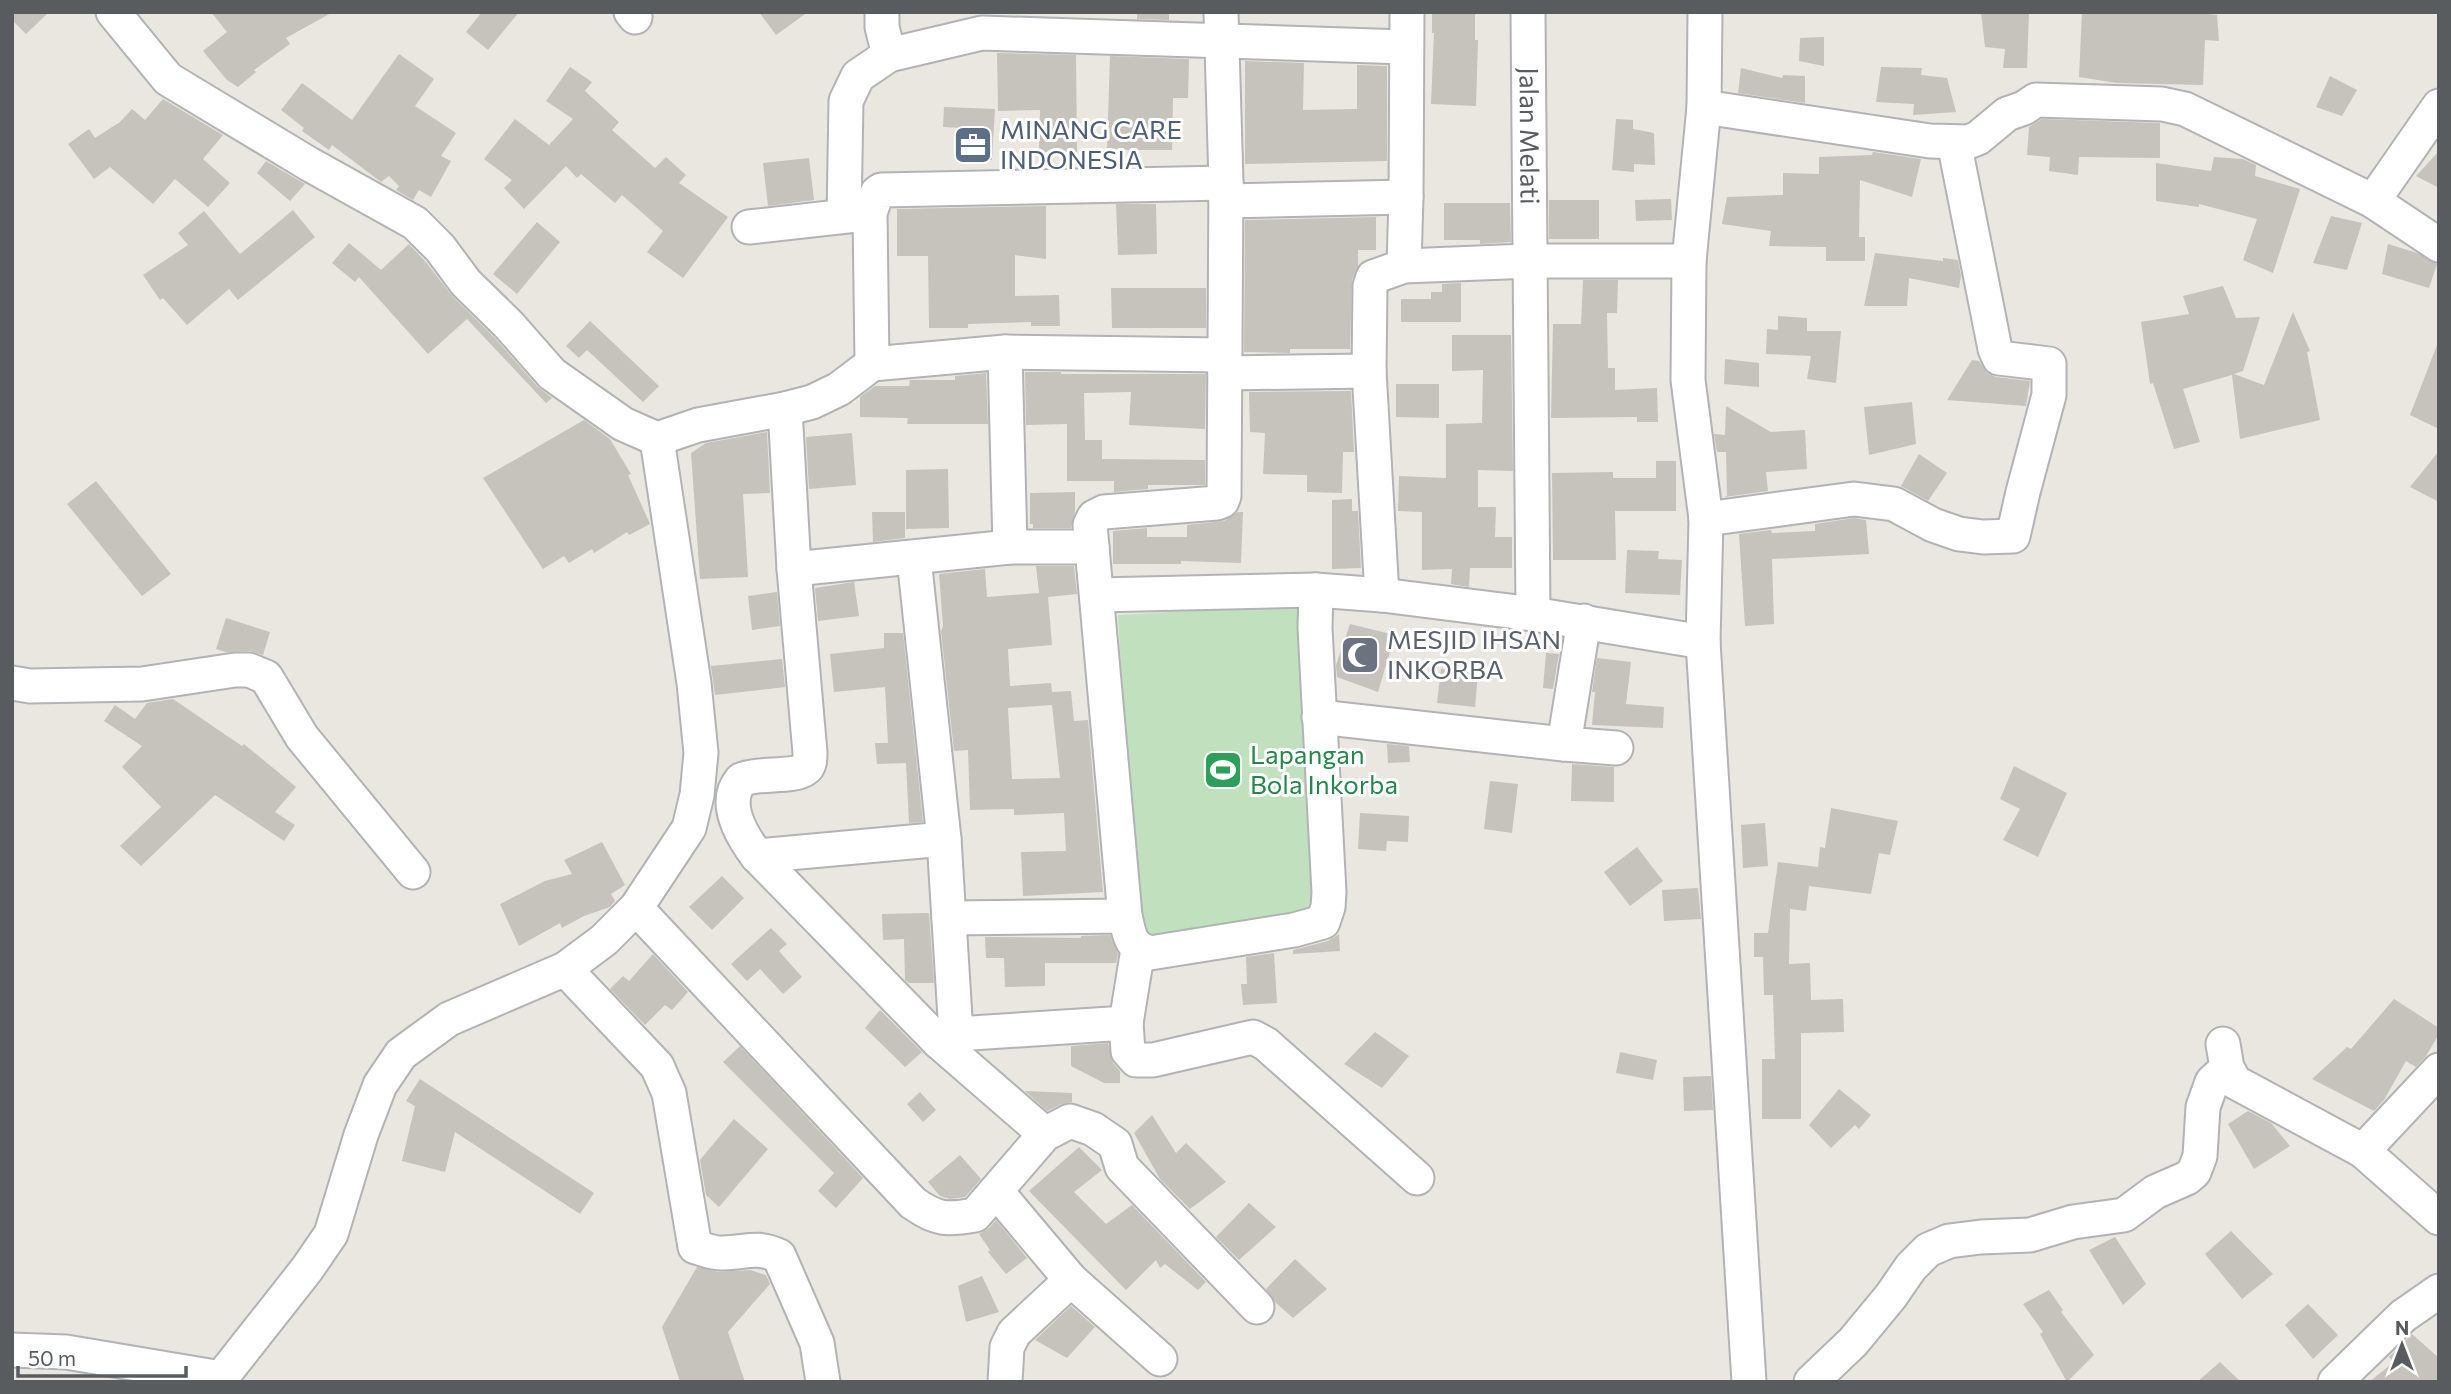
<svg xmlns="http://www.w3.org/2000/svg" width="2451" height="1394" font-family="Commissioner,sans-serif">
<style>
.green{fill:#c1e0be}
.building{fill:#c6c2bc;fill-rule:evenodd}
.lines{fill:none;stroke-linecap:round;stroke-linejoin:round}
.minor-casing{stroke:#b1b3b6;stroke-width:37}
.minor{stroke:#fff;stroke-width:33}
.labels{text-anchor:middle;stroke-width:6;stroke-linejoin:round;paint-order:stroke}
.service-label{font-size:26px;fill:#4e5e75;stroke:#fff;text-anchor:start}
.street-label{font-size:26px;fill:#595c5f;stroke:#fff}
.worship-label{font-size:26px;fill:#5b616d;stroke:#fff;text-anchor:start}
.leisure-label{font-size:26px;fill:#27864d;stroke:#fff;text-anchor:start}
</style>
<rect width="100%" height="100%" fill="#eae7e0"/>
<path class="green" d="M1309,604L1328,926L1137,937L1118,615Z"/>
<path class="building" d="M12,12H49L26,34L12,20Z
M211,12H333L286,38L290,44L254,70L256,72L238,87L227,80L203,51L227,32Z
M482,12H519L488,50L466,32Z
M759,12H808L776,35Z
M1137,12H1169V20L1137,19Z
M1432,12H1475V40H1478L1476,106L1431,104L1434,33H1432Z
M1981,12H2029L2027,68H2003L2005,49L1985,47Z
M2082,12H2190L2217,15L2219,41L2205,40L2203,85L2117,83L2079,77Z
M1824,37V66L1799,61L1800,38Z
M997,53L1076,55L1077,152H1039L1040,110L998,111Z
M399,54L434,79L415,106L456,133L441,156L451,161L431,197L419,190L413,200L396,190L399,186L389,176L381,182L332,145L329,150L302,131L304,128L281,110L302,83L352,120Z
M1110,56L1189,59L1188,98H1173L1172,150H1107Z
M1245,61L1304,63L1303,110L1357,109V65L1387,66V161L1245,164Z
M570,67L592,82L585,91L619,122L612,130L655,168L666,157L686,175L679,183L728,217L683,278L647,252L663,231L622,195L615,203L581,174L577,178L566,166L524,209L504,188L512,180L484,159L515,119L549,145L573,119L546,101Z
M1881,67L1922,68L1921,75L1947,78L1956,112L1913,115L1914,104L1876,102Z
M1741,68L1782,78L1783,75L1805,76V103L1738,93Z
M2330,76L2357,90L2342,116L2316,107Z
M163,99L223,135L203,159L230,183L208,207L175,179L153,204L110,167L94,179L68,144L89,129L95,138L120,122L132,109L145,120Z
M944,107L995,109L992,160L960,158L962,128L943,127Z
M1616,119L1633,120V129L1654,133L1655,165L1634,164V172L1612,170Z
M2042,119L2160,123V158L2079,157L2078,175L2049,171L2050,157L2027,155L2029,127Z
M2439,151V188L2416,176Z
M1873,152L1921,159L1912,197L1860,180L1859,237H1865V261H1826V247L1769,246L1771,231L1722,224L1727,197L1783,195V173L1819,174V157L1872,155Z
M2214,157L2243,159L2256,165L2255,176L2300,189L2273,273L2243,260L2257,219L2199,204V207L2156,201V163L2211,171Z
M809,158L814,200L768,206L763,163Z
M266,161L305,184L290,201L257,173Z
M1671,199L1672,220L1636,221L1635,200Z
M1549,200H1599V239H1549Z
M1444,203H1510L1511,242L1480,244V240H1444Z
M1116,204H1156L1157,254L1118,255Z
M1046,206V259L1015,255V296L1059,295L1060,326H1031V322L968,324V328H929L928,256H897V209Z
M293,210L315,237L238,300L229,289L187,325L163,298L160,300L143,275L188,245L178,233L204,211L240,254Z
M2331,216L2362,223L2347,270L2313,263Z
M1376,217V250H1358V266L1352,280L1350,349H1290V353L1244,352L1245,220Z
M537,222L560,242L517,294L493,274Z
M349,243L381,270L409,244L425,261L453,297L494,337L538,387L552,398L546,403L467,319L428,354L359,277L355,282L332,263Z
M2388,244L2417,253L2437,264L2429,288L2382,274Z
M1875,253L1943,261V258L1958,260L1961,276L1959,288L1909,278L1907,306H1864Z
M1583,280H1618L1617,313H1607L1608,368H1615V390L1657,388L1658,422H1637V417L1551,418L1553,324H1581Z
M1461,283V322H1401V299H1431V292H1442V284Z
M2223,286L2236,318L2260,317L2243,371L2234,374L2264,385L2293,312L2310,351L2307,352L2320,420L2240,439L2232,375L2183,389L2200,442L2174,449L2153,383L2150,384L2141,322L2189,314L2183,296Z
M1111,288H1206V328H1112Z
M1778,316L1807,318V331H1841L1836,383L1807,379L1811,356L1766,354L1767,329L1778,330Z
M590,321L659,386L643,402L587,350L579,358L566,346Z
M1452,335H1511L1513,471L1478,470V507H1496L1495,537H1512V568H1470L1469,587L1451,584L1452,569L1422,570V512L1398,511L1399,476L1446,478V424L1482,423L1483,370L1452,371Z
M2437,345L2439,346V429L2410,415Z
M1725,359L1759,363V387L1724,384Z
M1972,360L1979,361L1987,373L1996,377L2030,381L2026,406L1947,400Z
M1025,372H1061V374H1206L1205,429L1129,425L1131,392L1084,393L1085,440H1102V459L1205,460V485H1148V489L1114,492V481H1067V424L1026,425Z
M986,373L988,424H907L908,418L860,417V397L875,386H909L910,380H955V376Z
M1396,384H1439V418L1396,417Z
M1351,391L1354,452H1343L1342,493L1307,492V475L1263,474L1265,433L1250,432L1249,392Z
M1912,402L1916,444L1869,455L1864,407Z
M1726,406L1771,432L1805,430L1807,469L1766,472L1768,491L1725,497L1727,496L1726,452H1717L1714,434L1725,435Z
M584,420L610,439L631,474L628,475L650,524L629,535L627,532L594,553L592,549L569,563L564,556L543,569L483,478Z
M767,432L770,493L743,494L748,577L700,579L691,453L706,443Z
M852,433L856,485L809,489L806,437Z
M2439,451V502L2410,487Z
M1919,454L1947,473L1928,501L1901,486Z
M1656,461H1676V511H1615L1616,560H1553L1552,473L1613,472V478H1656Z
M948,469L949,528L906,529V470Z
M96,481L171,574L142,596L67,504Z
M1075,492V512L1071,528H1033V524H1030V493Z
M1352,499V511H1358L1361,568L1332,569V500Z
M872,512H905V538L873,542Z
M1238,512H1243L1241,563L1181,561V564H1113V531L1147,528V537H1187V525L1224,521Z
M1854,518L1866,520L1869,554L1772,559L1774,624L1745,626L1739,534L1771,530L1772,533L1815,531V524Z
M1627,550L1659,551L1658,559L1682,560L1680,595L1625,593Z
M1036,566H1074L1077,594L1048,597L1052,645L1008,649L1010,686L1051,683L1052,692L1071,691L1074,721L1088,720L1103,892L1023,896L1021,852L1066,851L1064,813L1014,815V809L970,810L968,750L954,751L941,631L943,626L939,574L985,569L987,597L1039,593ZM1052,705L1060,778L1012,779L1008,708Z
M854,582L859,616L818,621L815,588Z
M777,592L780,626L752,630L748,596Z
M226,618L270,632L263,655L250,651L226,652L216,649Z
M1350,624L1395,635L1378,692L1337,677L1336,665Z
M884,633H903L923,822L909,823L906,763L877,764L875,743H888L885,687L834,692L830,654L884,648Z
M1546,653L1559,654L1553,689L1543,688Z
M1597,658L1631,662L1626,704L1664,707L1663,728L1592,725L1595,692H1592Z
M782,659L785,687L715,695L711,666Z
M1441,669L1478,673L1475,707L1437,703Z
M173,699L242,746L244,744L296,787L275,812L295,825L284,841L215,795L141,866L120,846L161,807L122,767L142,746L104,721L115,705L135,719L147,703Z
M1387,744L1409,746L1410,762L1388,763Z
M1572,764L1614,767V802L1571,801Z
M2014,766L2067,793L2038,857L2003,840L2020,809L2000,799Z
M1490,781L1518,784L1512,833L1484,829Z
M1831,808L1898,821L1890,855L1879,853L1871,894L1809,886L1806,911L1790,909L1789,964L1810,963L1811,1000L1843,999L1844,1032L1801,1033V1119H1762V1059H1775L1773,995H1764L1763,957H1754V933H1768L1778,862L1818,867L1820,847L1825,848Z
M1360,813L1409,816L1408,842L1387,841L1386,851L1358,849Z
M1765,823L1768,866L1743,868L1741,825Z
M602,842L625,885L611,894L615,901L610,907L584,916L562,928L560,923L519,946L500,904L545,881L572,874L564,860Z
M1637,847L1663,881L1630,906L1604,872Z
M722,876L744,898L712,930L689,907Z
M1698,888L1701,919L1664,921L1662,890Z
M929,913L934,983H909L905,980L904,939L883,940L882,914Z
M771,928L787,944L779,951L802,977L783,994L760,969L747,981L731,964Z
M1339,934L1340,951L1293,954V950L1328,941Z
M1110,935L1118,954L1116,963H1045V986L1005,987L1004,958H986L985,937L1081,938V936Z
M1274,953L1277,1003L1243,1005L1241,984H1247L1246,957Z
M653,954L688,992L672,1010L665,1005L645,1025L610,989L623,976L629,981Z
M2394,999L2439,1028V1034L2426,1056L2416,1067L2406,1061L2384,1100L2374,1111L2312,1079L2347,1047L2351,1049Z
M880,1010L922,1052L905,1067L865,1028Z
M1375,1032L1409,1056L1382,1088L1344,1064Z
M1108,1043L1113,1063L1120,1071V1083H1104L1071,1066V1046Z
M740,1046L863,1178L836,1208L818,1191L834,1173L723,1062Z
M1620,1052L1657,1060L1653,1080L1616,1073Z
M1711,1076L1713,1110L1684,1111L1683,1077Z
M420,1079L594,1193L580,1214L455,1132L445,1172L402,1161L415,1106L406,1101Z
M1839,1089L1871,1115L1859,1129L1855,1125L1831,1148L1809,1125Z
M1025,1091L1072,1093V1102L1062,1104L1047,1111Z
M920,1092L936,1110L923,1122L907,1104Z
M2248,1111L2271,1123L2290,1146L2254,1169L2228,1124Z
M1152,1115L1176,1153L1186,1143L1226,1182L1190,1209L1160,1179L1134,1133Z
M734,1119L768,1149L719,1207L706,1195L700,1160Z
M1079,1147L1102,1170L1074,1192L1106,1224L1132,1205L1206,1282L1198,1290L1165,1264L1160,1268L1156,1260L1126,1290L1029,1191Z
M960,1155L981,1179L965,1197L950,1199L940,1196L928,1182Z
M1249,1203L1276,1227L1239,1260L1216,1237Z
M996,1220L1027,1258L1006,1274L988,1252L990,1250L979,1234L989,1228Z
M2231,1231L2273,1274L2242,1299L2205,1254Z
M2115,1237L2146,1284L2123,1305L2089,1250Z
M1295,1259L1327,1289L1293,1318L1275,1302L1266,1289Z
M697,1267L718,1272L750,1270L766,1275L770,1284L728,1332L745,1382H680L662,1327Z
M982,1276L999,1312L966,1322L958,1286Z
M2049,1290L2063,1310L2061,1312L2094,1355L2067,1382L2040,1334L2043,1332L2023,1304Z
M2308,1304L2338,1335L2313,1359L2285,1325Z
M1071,1306L1095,1327L1067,1358L1035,1340Z
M2412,1334L2439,1358V1382H2369L2394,1362L2389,1357Z
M2220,1362L2241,1382H2197Z"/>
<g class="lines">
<g class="minor-casing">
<g id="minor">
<path d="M113,12L168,79L309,164L415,223L440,248L466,283L508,324L552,374L623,424L657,439L698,425L785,409L812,402L839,389L872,364L1005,352L1223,355"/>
<path d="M631,12L635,17"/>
<path d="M882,12V27L889,55"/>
<path d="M1221,12L1226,183L1224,496L1222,501L1217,503L1104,512L1094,517L1090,525L1125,916C1130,936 1129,946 1150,953L1294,930L1323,922L1328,907L1329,892L1315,628L1316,590"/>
<path id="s1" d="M1528,12L1533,614"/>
<path d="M1705,12L1704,107L1689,261L1688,380L1706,519L1703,642L1749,1382"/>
<path d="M1704,107L1930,141L1968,142L1978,138L2007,114L2024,108L2036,100L2162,104L2185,109L2373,201L2439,106"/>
<path d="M1406,197L1407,12"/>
<path d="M1226,201L1406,197L1404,266"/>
<path d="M2373,201L2439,245"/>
<path d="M844,216L846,101L858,76L889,55L982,33L1405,47"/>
<path d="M749,227L865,214"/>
<path d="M1005,352L1010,547"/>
<path d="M872,364L870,213L877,193L881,190L1226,183"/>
<path d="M1225,373L1369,371"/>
<path d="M785,409L794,569L810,753C810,759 810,766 805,769C793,778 758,772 741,780C722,803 742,836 757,856L939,1042L1045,1134"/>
<path d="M1706,519L1854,499L1894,504L1933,525L1959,534L1983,537L2013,536L2023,492L2049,395V364L1999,358L1995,349L1954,142"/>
<path d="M914,558L944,839L956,1034"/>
<path d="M794,569L1010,547H1092"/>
<path d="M1097,595L1316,590L1382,595L1533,614L1703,642"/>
<path d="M1382,595L1369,371L1370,286L1373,277L1404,266L1529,261H1689"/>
<path d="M12,683L30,686L142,684L235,670H249L266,677L302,737L413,872"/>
<path d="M1319,717L1564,744L1616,748"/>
<path d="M1564,744L1584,621"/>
<path d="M757,856L944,839"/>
<path d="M636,908L913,1203C937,1220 947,1220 975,1215L1045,1134L1070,1121L1093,1129L1115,1144L1122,1167L1257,1307"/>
<path d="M949,918L1125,916"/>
<path d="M565,969L657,1066L669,1093L695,1247C704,1249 714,1254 723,1253C746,1253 756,1245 779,1256L817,1343L823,1382"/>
<path d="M1126,1023L1128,1051L1136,1060H1153L1253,1037L1266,1044L1417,1178"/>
<path d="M939,1042L956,1034L1126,1023L1138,949"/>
<path d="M2223,1044L2227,1068L2235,1082L2363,1151"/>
<path d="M2439,1070L2363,1151L2439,1218"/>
<path d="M997,1192L1071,1280L1160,1359"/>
<path d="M12,1350L66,1352L221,1378"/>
<path d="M218,1382L307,1269L331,1234L361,1135L380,1085L401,1054L449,1019L565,969L604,940L636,908L689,828L697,795L701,753L694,683L657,439"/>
<path d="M1005,1382L1007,1347L1014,1333L1071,1280"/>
<path d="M1811,1382L1853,1342L1891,1296L1911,1267L1928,1250L1949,1241L1981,1237L2030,1235L2073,1222L2124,1215L2155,1192L2187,1178L2194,1172L2200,1156L2203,1107L2212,1082L2227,1068"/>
<path d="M2335,1382L2403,1316L2439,1291"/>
</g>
</g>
<use href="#minor" class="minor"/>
</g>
<defs>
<g id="office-square" transform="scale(2.0125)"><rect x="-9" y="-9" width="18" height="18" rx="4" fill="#5c6f8a" stroke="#fff"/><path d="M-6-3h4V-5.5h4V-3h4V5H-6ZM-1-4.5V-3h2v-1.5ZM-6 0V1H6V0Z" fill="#fff"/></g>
<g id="mosque-square" transform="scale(2.0125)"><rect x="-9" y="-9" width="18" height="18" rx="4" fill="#6b7280" stroke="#fff"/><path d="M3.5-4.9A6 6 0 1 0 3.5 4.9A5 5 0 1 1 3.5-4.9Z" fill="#fff"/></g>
<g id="stadium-square" transform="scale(2.0125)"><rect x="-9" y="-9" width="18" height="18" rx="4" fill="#2e9e5b" stroke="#fff"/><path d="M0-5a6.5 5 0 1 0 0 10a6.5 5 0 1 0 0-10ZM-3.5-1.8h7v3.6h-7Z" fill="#fff"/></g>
</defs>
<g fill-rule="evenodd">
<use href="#office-square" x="973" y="145"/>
<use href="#mosque-square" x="1360" y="655"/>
<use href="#stadium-square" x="1223" y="770"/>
</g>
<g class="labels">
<g class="service-label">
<text x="1000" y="139">MINANG CARE<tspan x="1000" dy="30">INDONESIA</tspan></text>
</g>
<g class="street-label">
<text dy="9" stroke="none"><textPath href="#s1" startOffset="124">Jalan Melati</textPath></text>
</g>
<g class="worship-label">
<text x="1387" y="649">MESJID IHSAN<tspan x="1387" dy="30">INKORBA</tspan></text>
</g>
<g class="leisure-label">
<text x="1250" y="764">Lapangan<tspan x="1250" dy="30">Bola Inkorba</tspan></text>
</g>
</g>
<rect width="2451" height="1394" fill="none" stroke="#595c5f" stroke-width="28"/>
<g transform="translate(2402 1345)" stroke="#ffffff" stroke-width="5" paint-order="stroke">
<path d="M0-5L12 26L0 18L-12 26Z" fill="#595c5f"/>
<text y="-10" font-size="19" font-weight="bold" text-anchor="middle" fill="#595c5f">N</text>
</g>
<path d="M18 1366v10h168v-10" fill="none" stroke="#595c5f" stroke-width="3.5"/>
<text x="28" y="1366" font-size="21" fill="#595c5f" stroke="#ffffff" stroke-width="5" paint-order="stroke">50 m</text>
</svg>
